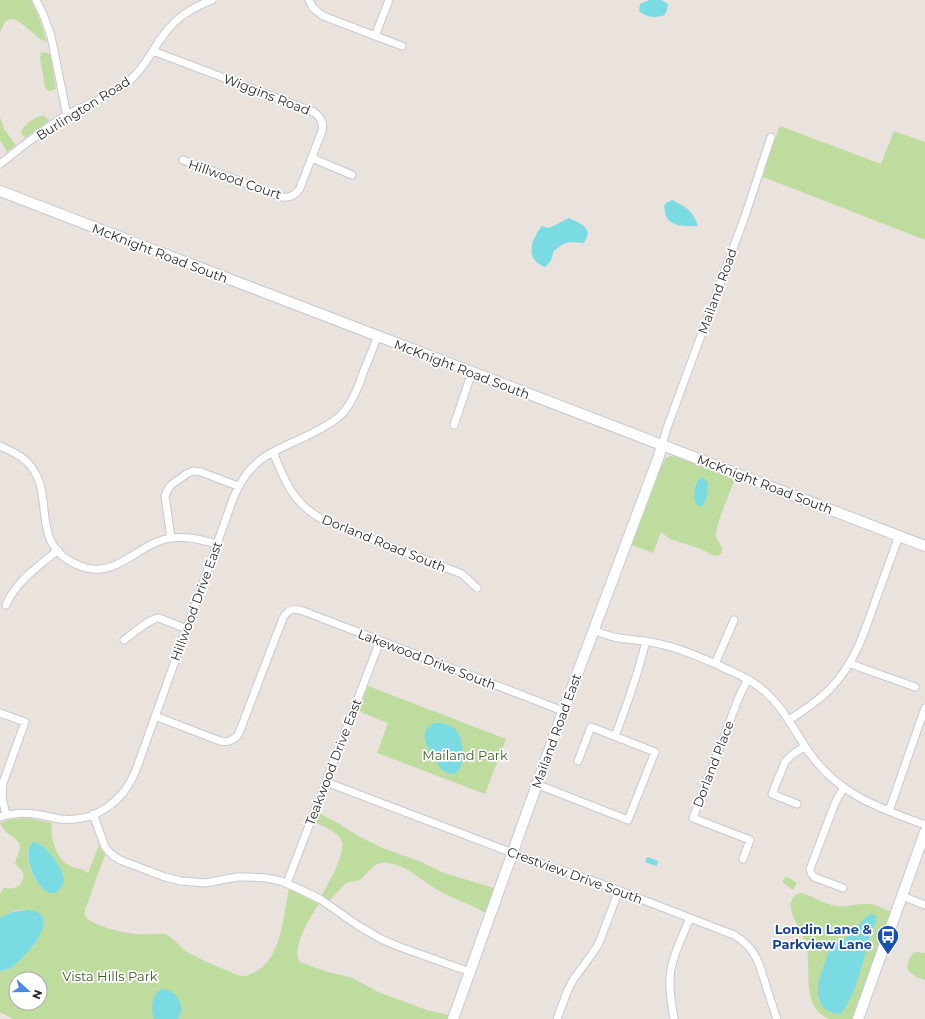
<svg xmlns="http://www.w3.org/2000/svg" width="925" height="1019" font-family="Montserrat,sans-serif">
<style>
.green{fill:#bfdc9f;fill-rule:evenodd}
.water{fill:#7adbe2}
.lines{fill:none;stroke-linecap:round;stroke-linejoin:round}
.street-casing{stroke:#c5cad2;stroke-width:9}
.secondary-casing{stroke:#c5cad2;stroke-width:12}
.street{stroke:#fff;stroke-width:7}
.secondary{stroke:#fff;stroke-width:10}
.labels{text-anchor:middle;stroke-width:3.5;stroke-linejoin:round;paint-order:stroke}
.street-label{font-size:13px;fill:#2a2a2a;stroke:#fff}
.park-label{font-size:13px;fill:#3a6021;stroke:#fff}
.transit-label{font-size:13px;font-weight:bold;fill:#164399;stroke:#fff;text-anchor:end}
</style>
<rect width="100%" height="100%" fill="#eae2dd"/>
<path class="green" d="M0,0H31L40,20L47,42C36,41 16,9 5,22C3,25 1,30 0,33Z
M44,52L50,54L56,89L50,91L47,90L45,87L40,58L41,53Z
M40,116H45L49,121L25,138L21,133C22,125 33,119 40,116Z
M0,117L4,129L16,145L7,152L0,140Z
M780,126L881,164L894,131L925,142V240L761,176Z
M671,456L676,457L735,479C729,495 719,516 716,533C714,543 727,544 720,555L715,556L712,555L701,549L670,539L661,532L653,553L632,545L662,465L666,458Z
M368,686L506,739L485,794L377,753L388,723L358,711Z
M319,813L336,822L360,837L383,848L419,861L444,873L494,888L485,913C471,904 456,900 441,892C423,883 397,855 375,865L360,880L346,883L330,900L322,895C328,884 347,852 341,840C336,831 325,827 316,823Z
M28,818L37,820L52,823C50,838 56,859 70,866C77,869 83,868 88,873L99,845L105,855L85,910V916C89,925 127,934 137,934C146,935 156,933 165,934C175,938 180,948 189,953C201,959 213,965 226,970C231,972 237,976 243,976C247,976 252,974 255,972C282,958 283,915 289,889L319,904C311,916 290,949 300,962L328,972L353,978L378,992L427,1010L449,1015L448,1019H13L0,1012V971C3,971 6,970 9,969C21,962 38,943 42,930C44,926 44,922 43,918C39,916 33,911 28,910C18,908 8,913 0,918V894L3,889L4,888C7,888 11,889 14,888C21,887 26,877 22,871C20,868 17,866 15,864C16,858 19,853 20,848C20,839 10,836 5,831C3,829 2,826 0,823L12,819ZM33,842C47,844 55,860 61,871C63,877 64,881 61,886C48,913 15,856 33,842ZM16,979H40V1003H16Z
M786,876L797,883L793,890L782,882Z
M801,893C813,896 824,904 836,906C847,908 857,903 868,904C876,904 884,909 891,912L854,1019C846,1019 836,1019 829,1019C826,1018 823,1016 821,1014C801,998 813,963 805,941C801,929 785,910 793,898C795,895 797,894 801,893ZM869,915L876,920C872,932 869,944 865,956C860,973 853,990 846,1007L833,1013C826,1010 821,1005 818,998L829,951L835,944L843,940L851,934Z
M916,952L925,953V980C917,977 905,974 908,963C909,958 911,954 916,952Z"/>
<path class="water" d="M649,0H661L668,4L667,10L665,15C655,18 647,18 639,11L640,4Z
M672,200C687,208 692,209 698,226C687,226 675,228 667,218C665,215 665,209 664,206L666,203Z
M569,218C577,222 586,224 588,234L584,243C567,242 566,240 553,252C553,258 550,263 545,267C524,259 531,240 542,226L549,228Z
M700,478C704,478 707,479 708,484C707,491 708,503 701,507L697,505C692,498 694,484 700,478Z
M434,723C441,722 451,724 456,730C463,737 466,766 456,773C453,775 448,774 445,772C441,770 439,766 437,762C429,752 416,731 434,723Z
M33,842C45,842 60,865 63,875C64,880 63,884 61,887C59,890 57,893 54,893C39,897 19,853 33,842Z
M647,857L658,861L657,866L645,862Z
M29,910C33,911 37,911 40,914C55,927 20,963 9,969C6,970 3,971 0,971V918C9,912 18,910 29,910Z
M872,914L876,916C877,923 872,930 870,936C866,953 853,1004 840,1014C834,1014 830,1012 825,1009C812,997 820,976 825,962C827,957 828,952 831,948C836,942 844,940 849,935C856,930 860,923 866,917L869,915Z
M161,989C170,988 180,997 181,1006C182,1011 180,1015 178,1019H155L154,1018C150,1007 152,996 161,989Z"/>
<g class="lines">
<g class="street-casing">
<path id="street" d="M36,0L43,14L51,36L67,116
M309,0L313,8L323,16L402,46
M375,36L389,0
M153,51L314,112C321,117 324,123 322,131L300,188C296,195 290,198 282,197L183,160
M312,158L352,175
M0,164C22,147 43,129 67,115C86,104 108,98 126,84C145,68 151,51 165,33C178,16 192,8 212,0
M454,425L472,372
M662,445L667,428L745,216L771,137
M0,446C9,450 19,454 26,461C60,493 24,543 80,566C117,581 139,541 172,538C187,536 202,540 217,544
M273,452C280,469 287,488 300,502C307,510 316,516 325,521L462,574L477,588
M171,538L165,496L167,491L171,485L188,473L194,471L201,472L238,486
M6,605C16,581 39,566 58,550
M593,630C601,633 610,637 619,638C631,640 643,640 655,643C677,647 697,656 718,665C730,671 744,676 755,684C782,702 793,730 811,755C841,796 880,808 925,825
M124,640C133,634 148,619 159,618L187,629
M850,663L859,667L915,687
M715,664L734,620
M0,713L25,722L3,783L2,797L6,815
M155,716L220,741C228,743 235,740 239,733L283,618C288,609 294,608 303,611L563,711
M789,720C803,711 818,701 830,689C854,664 864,634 875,602C883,580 891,558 899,536
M615,736C627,705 638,674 646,641
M326,782L534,861L602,884L734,935C755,947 760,964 766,986C770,997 773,1008 777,1019
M536,784L628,820L655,752L591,727L578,761
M797,804L772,794L785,762L792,755L805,746
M889,811L925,708
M93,814L105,847L112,855L120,860L165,877L181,881L205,883L237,877H249L266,878L281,881L299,889L320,899L357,925L381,939L400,947L470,972
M0,817C13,813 27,812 40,815C47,816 54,818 61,819C95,823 124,801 136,770L233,499C249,458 272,452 309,435C320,429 331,424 340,416C352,404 358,389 363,373C368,361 373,348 378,336
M743,859L750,840L693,818L739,697L748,679
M287,883L380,641
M843,888L814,877L811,873L810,869L834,806L838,797L844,788
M902,896L925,905
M557,1019L567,992L573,980L592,954L599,943L619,890
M674,1019C672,1006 669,992 670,979C670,961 683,935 690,918"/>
</g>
<g class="secondary-casing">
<path id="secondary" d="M0,191L925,546
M453,1019L560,720L659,456L662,445
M858,1019L925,832"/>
</g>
<use href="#street" class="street"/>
<use href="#secondary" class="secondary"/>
</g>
<defs>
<g id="bus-pin" transform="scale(1.15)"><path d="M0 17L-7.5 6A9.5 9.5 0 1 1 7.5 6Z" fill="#1a4fb4" stroke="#fff"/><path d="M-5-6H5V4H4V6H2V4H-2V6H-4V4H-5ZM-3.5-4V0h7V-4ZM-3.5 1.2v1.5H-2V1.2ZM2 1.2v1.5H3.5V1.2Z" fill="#fff"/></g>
</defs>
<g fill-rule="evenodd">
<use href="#bus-pin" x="888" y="936"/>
</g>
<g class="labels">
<g class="street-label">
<text transform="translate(267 94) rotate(21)" y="5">Wiggins Road</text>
<text transform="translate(83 108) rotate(-32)" y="5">Burlington Road</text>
<text transform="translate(235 179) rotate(19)" y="5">Hillwood Court</text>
<text transform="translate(160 253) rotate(21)" y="5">McKnight Road South</text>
<text transform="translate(717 291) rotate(-70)" y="5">Mailand Road</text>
<text transform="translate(462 369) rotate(21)" y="5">McKnight Road South</text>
<text transform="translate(765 484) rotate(21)" y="5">McKnight Road South</text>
<text transform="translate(384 543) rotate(22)" y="5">Dorland Road South</text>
<text transform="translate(196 601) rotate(-70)" y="5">Hillwood Drive East</text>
<text transform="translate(427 659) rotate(21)" y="5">Lakewood Drive South</text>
<text transform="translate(556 731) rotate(-70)" y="5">Mailand Road East</text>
<text transform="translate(333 762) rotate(-69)" y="5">Teakwood Drive East</text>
<text transform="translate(713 764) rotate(-69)" y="5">Dorland Place</text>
<text transform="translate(575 875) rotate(20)" y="5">Crestview Drive South</text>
</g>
<g class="park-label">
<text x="465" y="760">Mailand Park</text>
<text x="110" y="981">Vista Hills Park</text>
</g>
<g class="transit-label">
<text x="872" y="934">Londin Lane &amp;<tspan x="872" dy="15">Parkview Lane</tspan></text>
</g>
</g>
<g transform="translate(28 991) rotate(111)"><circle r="19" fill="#ffffff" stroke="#aaaaaa"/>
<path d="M0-3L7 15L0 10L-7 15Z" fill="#4d88e8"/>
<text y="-6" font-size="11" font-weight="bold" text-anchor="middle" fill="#2a2a2a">N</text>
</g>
</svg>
